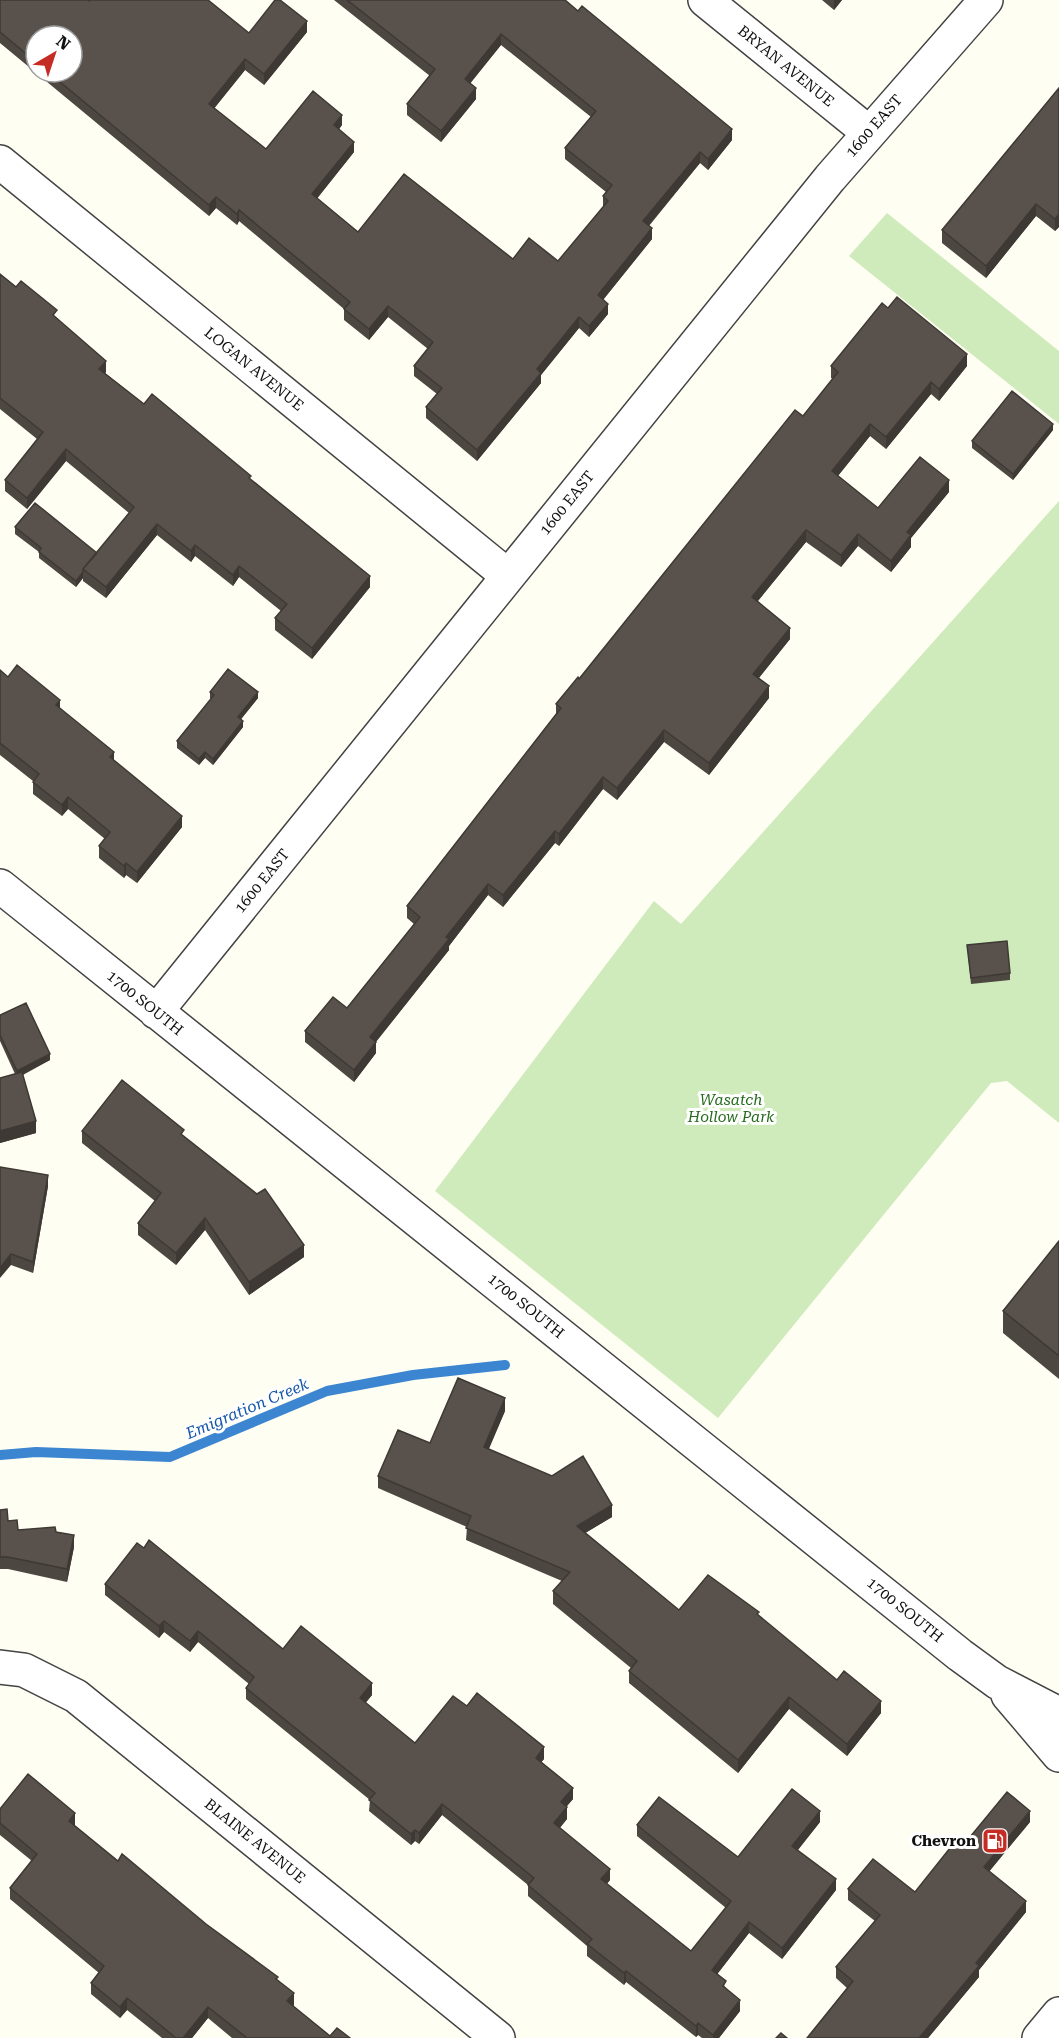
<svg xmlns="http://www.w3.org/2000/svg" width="1059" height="2038" font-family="'Roboto Serif',serif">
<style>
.park{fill:#cfebbb}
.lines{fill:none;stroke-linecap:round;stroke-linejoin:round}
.stream{stroke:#3b85d1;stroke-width:10}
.minor-casing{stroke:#434343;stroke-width:36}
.minor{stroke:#fff;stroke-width:33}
.wall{fill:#4d4741;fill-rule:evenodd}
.shaded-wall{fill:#3e3935}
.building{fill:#59524c;stroke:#3e3935;stroke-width:1.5}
.labels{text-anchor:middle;stroke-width:6;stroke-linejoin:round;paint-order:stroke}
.street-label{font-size:15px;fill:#101010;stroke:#fff}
.park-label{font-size:15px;font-style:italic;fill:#256b1d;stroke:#fff}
.poi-label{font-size:15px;font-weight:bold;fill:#101010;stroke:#fff;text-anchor:end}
.water-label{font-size:16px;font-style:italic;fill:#1457a7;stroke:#fff}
</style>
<rect width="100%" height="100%" fill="#fffef3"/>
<path class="park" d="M887,213L1059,351V424L849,256Z
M1059,501V1123L1007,1081L991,1083L718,1418L435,1191L654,901L681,924Z"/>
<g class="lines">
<path class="stream" d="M0,1455L36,1452L170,1457L327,1391L413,1375L505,1365"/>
<g class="minor-casing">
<path id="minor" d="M705,0L868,132
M0,162L508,576
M0,886L960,1655L997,1682L1059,1714
M156,1012L830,178L986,0
M0,1667L24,1670L76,1696L498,2038
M1008,1695L1059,1755
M1039,2038L1059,2014"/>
</g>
<use href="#minor" class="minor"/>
</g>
<path class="wall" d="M0,0L89,1L249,33L307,32L264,85L245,70L214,108L266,149L342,125L339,129L354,152L317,198L358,232L513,259L558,261L603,207V196L606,192L565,159V148L591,117L501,45L470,83L476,99L441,142L407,115V104L430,76L334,0H565L732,140L708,170L700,163L649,226L652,239L603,300L608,314L589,337L579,328L541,375V383L477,461L426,418V407L437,394L414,376V366L428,349L388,317L369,340L344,320V309L239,221L237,225L216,208L209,216L0,43ZM36,36L72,72H36Z
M822,0H842L834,10Z
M1059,88V227L1055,231L1036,216L986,278L942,243V230Z
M0,274L57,318L106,372L105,373L144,404L251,480L370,587L312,659L275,630V618L281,611L239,577L233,586L195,556L191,562L157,535L106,598L83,581V578L76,587L39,558V552L15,534V527L97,553L129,513L66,461L27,509L5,491V480L37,439L0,409Z
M831,366H967L939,401L931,394L886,449L870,436L838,476L878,508L949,492L911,538V547L891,572L858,546L841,567L806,542L758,601L790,639L759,678L769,698L709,775L664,742L617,800L603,789L559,846L555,843L503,907L488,895L449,946V950L376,1042V1053L354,1082L305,1042V1031L347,1008L414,924L407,918V906L556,715V704L579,679L803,416L833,379L831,378Z
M1053,430L1013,480L972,448V441Z
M0,670L8,677L60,709L182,827L137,883L126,875L124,878L99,858V846L105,839L68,809L62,816L33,794V781L0,755Z
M210,692L258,698L241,719L243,727L213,765L205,758L199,765L177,748V741L211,699L210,698Z
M967,945L1010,973V980L971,984Z
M0,1015L50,1060L23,1075L36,1133L0,1143V1078L15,1074L0,1041Z
M82,1131L184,1137L304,1257L249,1295L205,1230L176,1265L138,1235V1223L155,1201L82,1143Z
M0,1167L48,1186L33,1273L11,1265Z
M1059,1241V1379L1003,1333V1311Z
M505,1411L489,1449L612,1517L585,1533L679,1610L759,1616L837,1680L881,1713L847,1756L789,1709L738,1773L629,1683V1671L631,1668L553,1604V1591L562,1581L466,1540L467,1527L378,1488V1476L430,1443Z
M0,1510L8,1521L18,1530L56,1532L74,1547L67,1582L8,1569H0Z
M105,1584L283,1649L372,1695L365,1703L415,1743L467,1706L544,1759L541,1762L573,1799L566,1807L567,1819L560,1828L610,1880L607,1884L691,1951L726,1908L637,1836V1825L738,1857L820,1822L798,1850L836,1890L782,1959L749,1933L717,1974L740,2011L719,2038H702L698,2035L696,2037L626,1982L624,1985L587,1956V1946L528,1896V1885L442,1815L419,1844L415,1841L411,1845L369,1811L370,1800L246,1699V1688L249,1684L198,1642L190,1652L164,1632L159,1638L105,1595Z
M0,1809L75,1825L74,1826L118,1861L206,1924L278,1980L294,2005L293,2006L330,2036L350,2038H232L208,2018L192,2038H162L127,2010L120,2018L91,1994V1983L99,1973L10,1899V1888L32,1861L0,1835Z
M1030,1822L989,1871L1026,1912L979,1970V1977L928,2038H807L847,1988L836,1978V1967L875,1921L848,1900V1889L915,1892L961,1848Z"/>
<path class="shaded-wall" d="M834,0H842L834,10Z
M307,21V32L264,85V74Z
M501,34V45L465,90V79Z
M245,59V70L209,115V104Z
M476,88V99L441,142V131Z
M342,115V125L334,136V125Z
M732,129V140L708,170V159Z
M354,142V152L312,205V194Z
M700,152V163L643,232V221Z
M216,197V208L209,216V205Z
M1036,204V216L986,278V266Z
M239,210V221L237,225V214Z
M1059,214V227L1055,231V219Z
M652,228V239L598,306V295Z
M608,304V314L589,337V326Z
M388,306V317L369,340V329Z
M579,317V328L541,375V383L477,461V450L537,369Z
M967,354V366L939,401V389Z
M106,361V372L99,380V369Z
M931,382V394L886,449V437Z
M870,424V436L832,483V471Z
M1053,424V430L1013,480V474Z
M66,449V461L27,509V498Z
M949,480V492L911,538V547L891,572V561L907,532Z
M157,524V535L106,598V587Z
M806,530V542L752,608V597Z
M858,534V546L841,567V555Z
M195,545V556L191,562V551Z
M239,566V577L233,586V575Z
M83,572V578L76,587V581Z
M370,576V587L312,659V648Z
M790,628V639L753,685V674Z
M769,686V698L709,775V763Z
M258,692V698L238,723V717Z
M60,700V712L56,705Z
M243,721V727L213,765V759Z
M664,730V742L617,800V788Z
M114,752V764L110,757Z
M205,752V758L199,765V759Z
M603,777V789L559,846V834Z
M68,797V809L62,816V805Z
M182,816V827L137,883V872Z
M555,831V843L503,907V895Z
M126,863V875L124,878V866Z
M488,884V895L449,946V950L370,1049V1037L446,937Z
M376,1042V1053L354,1082V1070Z
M50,1054V1060L17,1077V1071Z
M36,1121V1133L0,1143V1131Z
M48,1175V1186L33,1273V1262Z
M205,1218V1230L176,1265V1253Z
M304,1245V1257L249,1295V1282Z
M11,1254V1265L0,1278V1268Z
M505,1398V1411L484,1459V1447Z
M612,1505V1517L577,1538V1526Z
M74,1535V1547L67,1582V1569Z
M164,1621V1632L159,1638V1626Z
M198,1631V1642L190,1652V1641Z
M372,1683V1695L360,1710V1698Z
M789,1697V1709L738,1773V1760Z
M881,1701V1713L847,1756V1744Z
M544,1747V1759L536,1769V1758Z
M573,1788V1799L561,1813V1802Z
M442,1804V1815L419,1844V1833Z
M567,1807V1819L554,1834V1823Z
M820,1811V1822L792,1857V1846Z
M1030,1811V1822L984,1878V1867Z
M75,1813V1825L69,1832V1821Z
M415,1830V1841L411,1845V1834Z
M610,1869V1880L601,1890V1879Z
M836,1879V1890L782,1959V1948Z
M1026,1901V1912L979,1970V1977L928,2038H919L976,1963Z
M749,1922V1933L712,1981V1970Z
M626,1971V1982L624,1985V1973Z
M294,1993V2005L287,2013V2001Z
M127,1998V2010L120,2018V2007Z
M740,2000V2011L719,2038H713V2035Z
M208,2007V2018L192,2038H183Z
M698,2023V2035L696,2037V2026Z"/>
<path class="building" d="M0,0H88L89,1L90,0H208L249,33L275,0H280L307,21L264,74L245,59L209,104L266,149L313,91L342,115L334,125L354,142L312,194L358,232L404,174L513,259L529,238L558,261L608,201L603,196L612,185L565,148L596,111L501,34L465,79L476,88L441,131L407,104L435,69L347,0H565L578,11L582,6L732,129L708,159L700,152L643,221L652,228L598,295L608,304L589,326L579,317L537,369L541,373L477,450L426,407L442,388L414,366L433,342L388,306L369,329L344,309L350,302L239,210L237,214L216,197L209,205L48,72H72V36H36V62L0,32Z
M1059,88V214L1055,219L1036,204L986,266L942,230Z
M0,274L16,287L21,281L57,310L53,315L106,361L99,369L144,404L152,394L251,476L249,478L370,576L312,648L275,618L287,604L239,566L233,575L195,545L191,551L157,524L106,587L83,569L134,507L66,449L27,498L5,480L43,432L0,398Z
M897,297L967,354L939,389L931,382L886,437L870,424L832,471L878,508L920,457L949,480L907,532L911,535L891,561L858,534L841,555L806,530L752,597L790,628L753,674L769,686L709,763L664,730L617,788L603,777L559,834L555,831L503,895L488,884L446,937L449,939L370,1037L376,1042L354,1070L305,1031L333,997L347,1008L420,917L407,906L561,708L556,704L578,677L579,679L795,410L803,416L838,372L831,366L882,303L888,308Z
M1012,391L1053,424L1013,474L972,441Z
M35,503L97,553L83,569V572L76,581L39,552L41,548L15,527Z
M17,665L60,700L56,705L114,752L110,757L182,816L137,872L126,863L124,866L99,846L110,832L68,797L62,805L33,782L39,774L0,743V670L8,677Z
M228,669L258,692L238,717L243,721L213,759L205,752L199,759L177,741L214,695L210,692Z
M1007,941L1010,973L971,978L967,945Z
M26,1003L50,1054L17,1071L0,1035V1015Z
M22,1072L36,1121L0,1131V1078Z
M122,1080L184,1130L181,1134L257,1194L265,1189L304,1245L249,1282L205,1218L176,1253L138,1223L161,1193L82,1131Z
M0,1167L48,1175L33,1262L11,1254L0,1268Z
M1059,1241V1356L1003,1311Z
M458,1378L505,1398L484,1447L552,1476L583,1456L612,1505L577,1526L679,1610L708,1575L759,1612L757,1614L837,1680L844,1671L881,1701L847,1744L789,1697L738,1760L629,1671L637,1661L553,1591L570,1572L466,1528L471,1516L378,1476L398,1430L430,1443Z
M7,1509L8,1521L17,1520L18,1530L55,1527L56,1532L74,1535L67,1569L8,1557H0V1510Z
M149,1540L283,1649L301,1626L372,1683L360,1698L415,1743L453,1696L467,1706L477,1693L544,1747L536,1758L573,1788L561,1802L567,1807L554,1823L610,1869L601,1879L691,1951L731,1901L637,1825L659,1797L738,1857L792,1789L820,1811L792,1846L836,1879L782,1948L749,1922L712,1970L726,1981L723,1986L740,2000L713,2035L698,2023L696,2026L626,1971L624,1973L587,1944L592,1939L528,1885L534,1878L442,1804L419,1833L415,1830L411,1834L369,1800L375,1793L246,1688L254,1677L198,1631L190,1641L164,1621L159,1626L105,1584L137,1543L144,1548Z
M28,1774L75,1813L69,1821L118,1861L122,1854L206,1924L278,1977L276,1979L294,1993L287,2001L330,2036L337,2028L350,2038H247L208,2007L183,2038H176L127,1998L120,2007L91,1983L104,1966L10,1888L37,1854L0,1823V1809Z
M1007,1792L1030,1811L984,1867L1026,1901L976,1963L979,1966L919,2038H807L853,1981L836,1967L880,1915L848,1889L873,1859L915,1892L954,1843L961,1848Z
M781,2033L787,2038H776Z"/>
<defs>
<g id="fuel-square" transform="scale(1.35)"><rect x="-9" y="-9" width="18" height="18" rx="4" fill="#c52c23" stroke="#fff"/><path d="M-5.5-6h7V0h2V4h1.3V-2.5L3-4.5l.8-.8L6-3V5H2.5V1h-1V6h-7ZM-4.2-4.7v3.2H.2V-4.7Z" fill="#fff"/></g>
</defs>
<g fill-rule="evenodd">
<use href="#fuel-square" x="995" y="1841"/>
</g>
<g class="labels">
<g class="street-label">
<text transform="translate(786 66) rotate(39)" y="5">BRYAN AVENUE</text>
<text transform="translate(874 126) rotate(-49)" y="5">1600 EAST</text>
<text transform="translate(254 369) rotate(39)" y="5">LOGAN AVENUE</text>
<text transform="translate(567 503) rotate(-51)" y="5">1600 EAST</text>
<text transform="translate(262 881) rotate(-51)" y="5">1600 EAST</text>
<text transform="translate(145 1003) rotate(39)" y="5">1700 SOUTH</text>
<text transform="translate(526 1306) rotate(39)" y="5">1700 SOUTH</text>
<text transform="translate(905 1610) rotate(39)" y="5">1700 SOUTH</text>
<text transform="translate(255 1841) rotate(39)" y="5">BLAINE AVENUE</text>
</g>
<g class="park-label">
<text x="731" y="1105">Wasatch<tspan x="731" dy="17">Hollow Park</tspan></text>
</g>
<g class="poi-label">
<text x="976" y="1846">Chevron</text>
</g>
<g class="water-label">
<text transform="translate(247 1408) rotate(-23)" y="6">Emigration Creek</text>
</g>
</g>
<g transform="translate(54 54) rotate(39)"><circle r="28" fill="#ffffff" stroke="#9f9f9f" stroke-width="1.5"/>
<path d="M0-4.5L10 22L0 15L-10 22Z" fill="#c52c23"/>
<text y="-9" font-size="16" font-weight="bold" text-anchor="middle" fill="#101010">N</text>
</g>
</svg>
